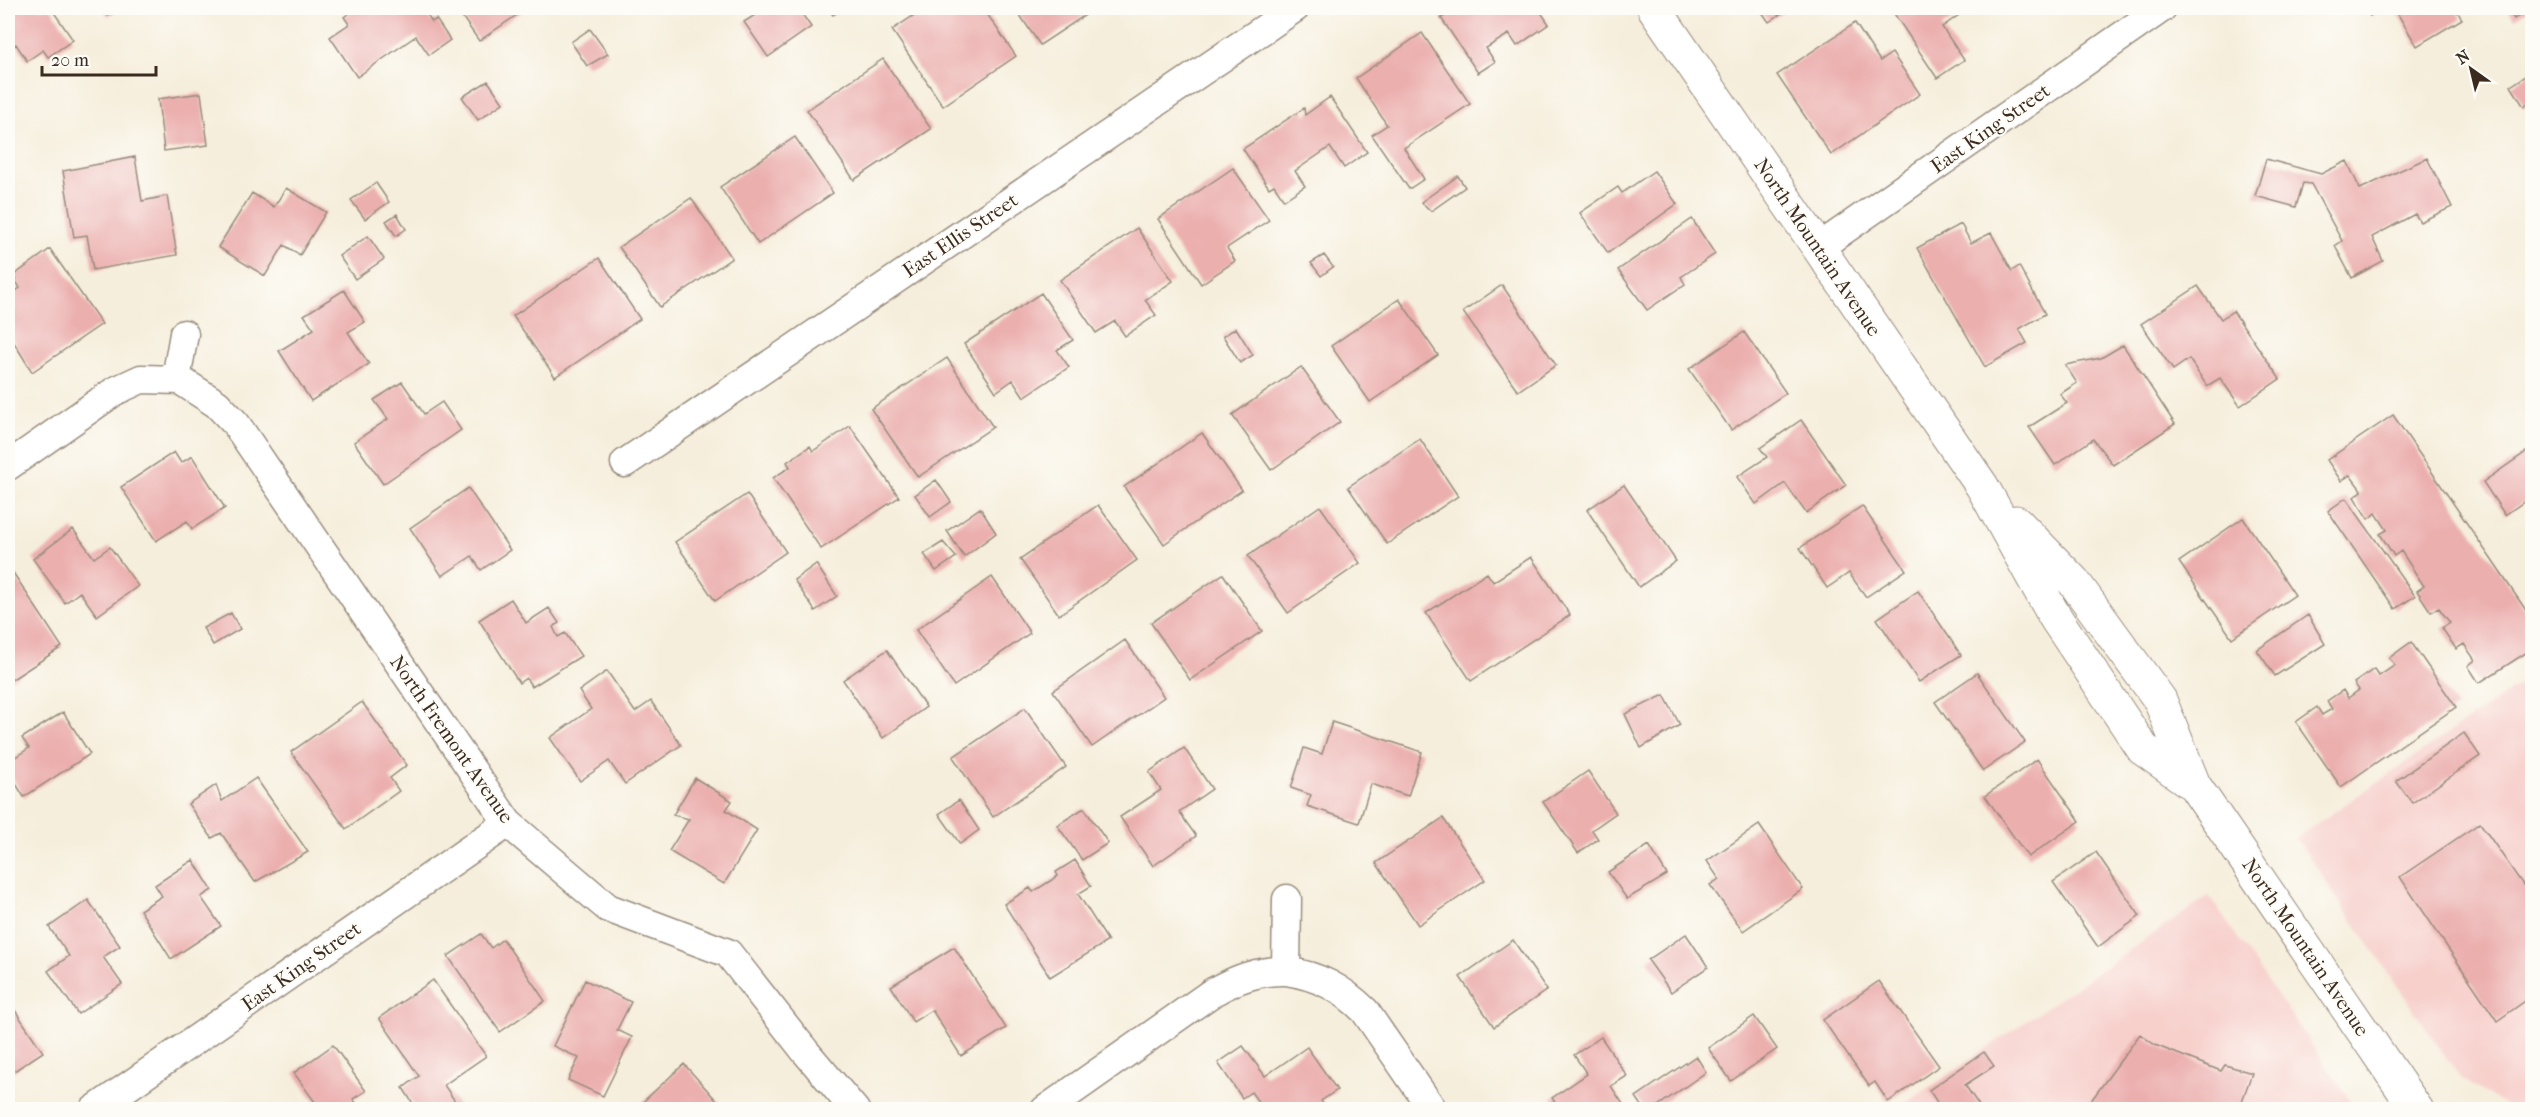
<svg xmlns="http://www.w3.org/2000/svg" width="2540" height="1117" font-family="'IM FELL French Canon',serif">
<style>
.built{fill:#f7d0cc}
.building{fill:#ebafae}
.lines{fill:none;stroke-linecap:round;stroke-linejoin:round}
.minor-casing{stroke:#988c7d;stroke-width:31}
.tertiary-casing{stroke:#988c7d;stroke-width:35}
.minor{stroke:#fff;stroke-width:28}
.tertiary{stroke:#fff;stroke-width:33}
.labels{text-anchor:middle;stroke-width:4.5;stroke-linejoin:round;paint-order:stroke}
.street-label{font-size:20px;fill:#3b2a1e;stroke:#fdfcf7}
</style>
<rect width="100%" height="100%" fill="#fdfcf7"/>
<filter id="ink" filterUnits="userSpaceOnUse"><feTurbulence type="fractalNoise" baseFrequency=".0167" numOctaves="2"/><feDisplacementMap in="SourceGraphic" scale="12" xChannelSelector="R" yChannelSelector="G"/><feConvolveMatrix kernelMatrix="1 2 1 2 8 2 1 2 1" color-interpolation-filters="sRGB"/></filter>
<filter id="wash" filterUnits="userSpaceOnUse"><feTurbulence type="fractalNoise" baseFrequency=".008" numOctaves="4" result="noise"/><feDisplacementMap in="SourceGraphic" scale="24" xChannelSelector="R" yChannelSelector="G"/><feGaussianBlur stdDeviation="1.35" result="paint"/><feColorMatrix in="noise" values="0 0 0 0 0 0 0 0 0 0 0 0 0 0 0 0 0 1.4 0 .05"/><feComposite in="paint" operator="in"/></filter>
<g filter="url(#wash)">
<rect width="100%" height="100%" fill="#f6eedc"/>
<path class="built" d="M2532,676V1109H2513L2461,1079L2296,838Z
M2209,896L2356,1109L1896,1110Z"/>
<g id="blocks">
<path class="building" d="M8,8H51L73,40L48,57L43,50L27,61L16,44L8,50Z
M103,8H120L108,16Z
M357,8L371,9L423,8L432,22L436,19L450,40L429,55L416,36L357,77L330,37L349,24L344,17Z
M456,8H527L479,41Z
M766,8H798L811,27L768,57L744,22Z
M827,8H843L833,15Z
M925,8H983L1016,56L943,106L892,30Z
M1015,8H1096L1040,45Z
M1457,8H1538L1549,24L1517,46L1509,34L1486,48L1495,62L1478,73L1441,18Z
M1759,8H1789L1769,22Z
M1899,8H1969L1942,27L1964,60L1937,78L1893,12Z
M2366,8H2383L2370,16Z
M2394,8H2455L2462,19L2417,46Z
M2507,8H2532L2514,19Z
M1855,23L1880,61L1892,53L1920,94L1831,155L1777,75Z
M590,29L608,54L587,66L571,42Z
M1422,33L1470,104L1404,148L1424,179L1409,189L1372,135L1387,125L1356,78Z
M883,59L931,129L854,180L807,110Z
M2532,72V101L2524,107L2511,86Z
M488,81L503,103L478,120L462,97Z
M201,93L208,145L164,151L158,99Z
M1330,97L1367,152L1344,168L1330,147L1295,171L1305,186L1284,200L1274,185L1269,188L1243,149L1304,108L1305,115Z
M795,137L833,193L758,244L720,187Z
M135,157L142,201L167,196L177,255L93,270L87,235L74,237L63,171Z
M2427,158L2452,207L2420,222L2415,214L2372,237L2383,261L2352,278L2335,246L2342,241L2311,184L2303,183L2296,207L2255,196L2266,159L2321,174L2347,161L2360,189Z
M1233,168L1269,220L1227,248L1235,261L1201,284L1158,219Z
M1654,171L1677,204L1608,253L1580,213L1618,187L1622,193Z
M1458,176L1465,187L1431,211L1421,202Z
M376,183L389,202L365,219L351,200Z
M286,188L326,212L300,255L284,245L265,276L218,247L252,193L274,207Z
M691,198L732,258L660,307L619,247Z
M397,214L406,229L396,236L386,221Z
M1692,219L1715,254L1681,277L1685,284L1647,310L1618,270Z
M1961,224L1971,243L1991,233L2012,271L2019,266L2045,314L2019,329L2027,343L1985,367L1917,248Z
M1137,228L1173,281L1145,300L1156,315L1125,336L1115,321L1096,333L1060,280Z
M368,236L384,259L355,279L339,256Z
M50,249L102,324L32,372L8,333V296L20,288L13,276Z
M1324,255L1333,267L1321,276L1311,263Z
M599,258L640,319L555,377L513,316Z
M1502,285L1556,365L1518,391L1463,312Z
M2198,286L2221,319L2233,311L2280,379L2240,406L2220,378L2207,386L2189,359L2173,370L2141,324Z
M344,290L365,322L348,332L369,364L311,401L279,351L314,329L304,315Z
M1041,293L1073,340L1057,350L1069,367L1024,397L1013,380L996,392L964,344Z
M1399,299L1438,355L1370,402L1331,346Z
M1236,328L1253,355L1240,363L1223,336Z
M1744,332L1786,393L1731,430L1689,369Z
M2123,345L2175,424L2113,465L2093,439L2055,465L2029,427L2067,403L2060,394L2077,383L2065,365L2101,358Z
M947,358L993,427L918,477L871,409Z
M1301,367L1340,422L1271,470L1232,415Z
M402,382L424,414L442,402L461,430L383,484L354,442L388,419L374,400Z
M2393,415L2532,619V649L2479,683L2468,666L2475,660L2464,644L2456,649L2442,628L2450,623L2439,608L2431,612L2417,591L2424,586L2401,551L2394,556L2380,534L2387,530L2376,513L2368,519L2354,497L2362,491L2350,475L2341,481L2327,460Z
M1801,420L1846,485L1806,513L1785,483L1756,504L1737,477L1767,457L1760,448Z
M850,426L899,497L821,549L773,478L790,467L787,462L810,446L813,451Z
M1202,433L1242,490L1164,544L1124,487Z
M1420,439L1458,496L1387,544L1348,487Z
M2532,448V496L2505,515L2483,482Z
M174,452L181,463L192,456L225,508L192,529L187,521L156,541L121,487Z
M936,480L951,502L930,517L915,495Z
M1624,485L1676,561L1639,587L1587,510Z
M468,488L510,550L481,570L472,556L442,576L410,528Z
M747,494L786,552L715,601L675,542Z
M2346,498L2415,596L2395,609L2328,511Z
M1098,505L1137,560L1059,615L1020,559Z
M1320,506L1360,563L1288,613L1248,556Z
M1862,506L1906,570L1866,597L1849,573L1827,588L1800,548Z
M980,508L996,533L964,557L947,531Z
M2243,518L2295,595L2232,638L2179,562Z
M73,529L94,558L110,547L138,586L97,616L80,592L65,603L33,559Z
M943,542L956,557L936,571L924,554Z
M1531,557L1570,615L1471,681L1426,613L1487,573L1493,582Z
M816,564L837,596L815,611L794,580Z
M10,568L62,647L8,682V569Z
M1223,574L1262,631L1190,680L1151,623Z
M992,577L1030,633L954,686L916,630Z
M1918,591L1961,655L1919,682L1877,619Z
M511,599L526,623L549,608L559,623L553,627L558,637L565,633L581,656L532,687L526,678L519,683L479,620Z
M231,613L240,629L213,645L203,628Z
M2308,615L2325,644L2275,676L2257,650Z
M1125,640L1164,697L1092,747L1053,691Z
M2411,642L2456,707L2341,787L2296,722L2317,707L2322,715L2332,709L2327,701L2343,690L2348,698L2359,690L2354,683L2374,669L2379,676L2395,665L2389,658Z
M887,650L926,707L883,738L843,680Z
M607,671L635,712L651,701L681,745L625,784L609,761L580,781L550,738L591,709L579,691Z
M1977,673L2025,742L1983,771L1935,702Z
M1664,695L1680,725L1641,748L1625,714Z
M362,702L407,765L390,778L399,791L346,829L291,752Z
M1025,708L1066,767L993,817L953,757Z
M63,712L90,754L24,797L8,771V762L29,748L22,738Z
M1332,722L1422,752L1408,796L1371,784L1359,823L1307,806L1311,795L1291,788L1304,748L1322,754Z
M2464,733L2480,756L2412,803L2396,781Z
M1184,748L1212,789L1179,812L1196,836L1153,866L1120,817L1161,790L1149,772Z
M2037,759L2080,821L2028,857L1985,796Z
M1588,771L1616,813L1592,830L1598,839L1578,853L1543,802Z
M256,778L308,852L255,882L221,833L212,838L188,804L216,785L222,801Z
M695,778L732,801L726,810L757,830L724,884L669,851L689,819L673,815Z
M959,800L979,830L960,844L939,814Z
M1084,808L1108,843L1082,860L1057,825Z
M1443,818L1485,880L1418,925L1376,863Z
M2480,823L2523,885L2532,878V996L2497,1021L2400,877Z
M1759,825L1803,889L1743,931L1710,885L1719,879L1707,861Z
M1649,845L1667,875L1627,899L1608,872Z
M2096,852L2140,916L2098,947L2053,882Z
M193,860L212,890L201,897L221,926L171,959L140,910L162,896L155,885Z
M1075,860L1091,886L1078,894L1108,941L1050,977L1004,904L1030,888L1033,892L1058,876L1056,872Z
M88,900L120,946L103,957L122,984L78,1014L48,971L69,956L49,927Z
M481,934L491,948L503,939L545,1001L500,1032L448,956Z
M1686,934L1708,967L1671,992L1648,960Z
M1513,940L1547,990L1494,1027L1460,977Z
M954,947L1006,1028L961,1056L932,1010L913,1022L891,986Z
M433,980L486,1056L444,1085L461,1110H417L403,1088L419,1076L379,1018Z
M585,980L631,1002L617,1030L632,1037L603,1096L568,1080L579,1058L553,1046Z
M1879,981L1939,1066L1888,1102L1875,1082L1869,1086L1823,1020Z
M8,1000L43,1052L8,1075Z
M1754,1016L1777,1049L1731,1081L1708,1048Z
M2140,1034L2155,1045L2221,1071L2225,1065L2252,1073L2239,1110H2091L2087,1106Z
M1601,1037L1627,1076L1611,1086L1627,1110H1560L1552,1098L1587,1074L1574,1055Z
M333,1045L366,1091L353,1099L361,1110H305L315,1102L294,1073Z
M1243,1046L1265,1076L1307,1047L1337,1090L1321,1101L1328,1110H1264L1251,1092L1242,1098L1218,1063Z
M1984,1052L1994,1066L1965,1085L1982,1110H1942L1929,1090Z
M1696,1056L1706,1072L1652,1110H1645L1636,1097Z
M684,1064L725,1110H634Z"/>
</g>
</g>
<g filter="url(#ink)">
<use href="#blocks" fill-opacity="0" stroke="#988c7d" stroke-width="1.5"/>
<g class="lines">
<g class="minor-casing">
<path id="minor" d="M1818,248L2162,8
M176,379L184,334
M625,463L1295,8
M8,466L115,391L141,379L180,380L217,404L236,424L508,823L608,908L728,953L805,1051L855,1110
M1287,899L1286,971C1318,976 1342,988 1365,1011L1433,1110
M94,1110L508,823
M1045,1110L1213,992C1236,979 1259,970 1286,971"/>
</g>
<g class="tertiary-casing">
<path id="tertiary" d="M1654,8L1982,486L2055,617L2143,749L2194,785
M2016,522L2074,582L2160,700L2194,785L2417,1110"/>
</g>
<use href="#minor" class="minor"/>
<use href="#tertiary" class="tertiary"/>
</g>
</g>
<g class="labels">
<g class="street-label">
<text transform="translate(1990 128) rotate(-35)" y="7">East King Street</text>
<text transform="translate(960 235) rotate(-34)" y="7">East Ellis Street</text>
<text transform="translate(1818 247) rotate(56)" y="7">North Mountain Avenue</text>
<text transform="translate(452 739) rotate(55)" y="7">North Fremont Avenue</text>
<text transform="translate(2306 947) rotate(56)" y="7">North Mountain Avenue</text>
<text transform="translate(301 966) rotate(-35)" y="7">East King Street</text>
</g>
</g>
<rect width="2540" height="1117" fill="none" stroke="#fdfcf7" stroke-width="30"/>
<g transform="translate(2471 69) rotate(326)" stroke="#fdfcf7" stroke-width="4.5" paint-order="stroke">
<path d="M0-4.5L10 22L0 15L-10 22Z" fill="#3b2a1e"/>
<text y="-9" font-size="16" font-weight="bold" text-anchor="middle" fill="#3b2a1e">N</text>
</g>
<path d="M42 66v9h114v-9" fill="none" stroke="#3b2a1e" stroke-width="3"/>
<text x="51" y="66" font-size="18" fill="#3b2a1e" stroke="#fdfcf7" stroke-width="4.5" paint-order="stroke">20 m</text>
</svg>
